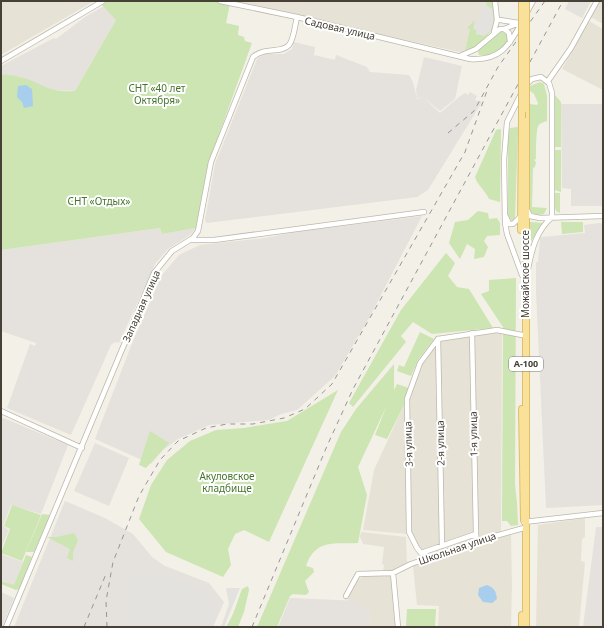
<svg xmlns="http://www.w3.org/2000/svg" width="604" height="628" font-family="'Noto Sans',sans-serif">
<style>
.residential{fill:#e6e2d6}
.industrial{fill:#e5e1dc}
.green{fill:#cce5b2}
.parking{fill:#e4e2df}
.water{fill:#a7ceec}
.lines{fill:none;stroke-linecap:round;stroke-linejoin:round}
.minor-casing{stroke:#beb8aa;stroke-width:6}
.major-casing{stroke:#ddbf6b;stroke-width:8}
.minor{stroke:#fff;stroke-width:4.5}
.major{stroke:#f9e19a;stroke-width:6}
.rail{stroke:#969696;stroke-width:1;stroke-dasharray:5 5;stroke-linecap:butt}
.major-bridge-casing{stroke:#ddbf6b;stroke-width:8;stroke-linecap:butt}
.major-bridge{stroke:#f9e19a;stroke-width:6}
.labels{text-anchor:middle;stroke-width:4;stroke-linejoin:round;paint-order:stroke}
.shield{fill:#fff;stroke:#7e7973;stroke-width:1}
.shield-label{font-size:9px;font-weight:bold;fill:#464037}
.street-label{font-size:10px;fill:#464037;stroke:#fff}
.park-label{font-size:10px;fill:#46742d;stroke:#fff}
</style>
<rect width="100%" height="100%" fill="#f3f0e7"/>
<path class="residential" d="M1,1H94L1,55Z
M232,1H493L495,26L479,44L470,51L464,53Z
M600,1H603V24L591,17Z
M589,21L603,29V90L562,69Z
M500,328L502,334L501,532L419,557L408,534L363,530L374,470L404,405L419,360L436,336Z
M585,518V537L582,539L581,561L585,562L579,627H536L538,525Z
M361,532L406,537L407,564L389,572H383L384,565L382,564L384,547L363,544L360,537Z
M511,534L512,585L511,627H438L439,606L417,605L413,566Z
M364,576H391L396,627H369L370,608H360V601H348L349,593L357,580Z"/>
<path class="industrial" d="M569,1H591L582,18L565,9Z
M104,6L116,20L75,91L50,90L21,77L1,74V66L54,38L56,39L85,17Z
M294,42L315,47L314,55L335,60L336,55L367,67L370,72L409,75L413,82L417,99L423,97L440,113L459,97L465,93L468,95L470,92L477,96L475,100L482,102L428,190L417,197L207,223L205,220L215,164L257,59L265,54H284L292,49Z
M424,57L462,66L455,99L440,111L423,97L417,98L416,90Z
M561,104H603V206H571V189L562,188Z
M422,216L370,316L335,376L297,410L281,414L269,420L209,425L178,439L163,450L151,464L95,439L133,341L162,275L179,255L200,245L265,238L296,232Z
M599,223L603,224V505L546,508L536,291V262H538L540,239L541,237L585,233L584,225Z
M160,228L162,234L196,228L190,235L168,249L155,264L119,343L115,342L111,345L71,435L7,408L30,344L35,346L36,343L1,331V250Z
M1,417L68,445L41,514L11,505L3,526L9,530L1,548Z
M95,443L129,458L109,506L74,491Z
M65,501L105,518L133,534L152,557L165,566L209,583L224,602L213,627H14Z
M596,527H603V627H583Z
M1,554L23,562L14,586L1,580Z
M1,592L14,598L2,627H1Z
M290,598L360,601V607L370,608L369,627H278Z"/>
<path class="green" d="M107,1H209L230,4L226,23L239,26L238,35L244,37L245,41L252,43L209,162L196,228L162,234L160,228L1,250V74C7,75 14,75 20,77C44,83 46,93 75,91L116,20L101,4Z
M487,1H492C494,21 498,28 481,41C476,46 472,50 465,52L470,29L467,28L475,20L473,29L476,30V34L484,36L489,32L494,24L492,9L486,5Z
M502,31L508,36L509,40C502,49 492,59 479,55L478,51L480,48L498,32Z
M540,82L544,84L547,96V121C544,122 540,123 538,126C536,131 536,152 536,159L534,160L536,162L535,167L533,168L532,207L547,208L544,214C539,215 533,216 530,211V104L537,105L538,103L534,94L530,91V86Z
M555,95L561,102V147H555Z
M518,127L515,219L512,221L508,217V134L510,128Z
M500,129L501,130L500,202L489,199C486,192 477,184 475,177L496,130Z
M554,150H561V192L555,190Z
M555,193H560V213L556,211L554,204Z
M478,211L488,213L489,219L497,218L500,223V235L487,236L484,241L488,247L484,257L474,259L475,249L467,244L460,259L449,243L455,222L468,220Z
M530,222L544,223L531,241H529V224Z
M561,222H583V232L562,234Z
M446,253L455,263L448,276L457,287L469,289L493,328L432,334L413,322L401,336L406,342L353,407L349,403L401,310Z
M516,278L515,484L517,503L518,525L511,526L507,521H502L503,327L481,294L489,291V280Z
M420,332L434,339L418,360L411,376L397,371L399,365L404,367Z
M394,364V390L397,384L409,388L404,405L387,439L375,435L387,405L358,467L367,495L358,543C334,544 315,539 306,566L313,568L314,572L305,581L309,592L306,595L293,594L290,596L277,627H257L341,432L356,409Z
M338,390L269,542L244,530L235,534L228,549L231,565L223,577L166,552L139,519L151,485L167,460L190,441L216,430L244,428L287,421Z
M150,431L169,443L146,468L139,465Z
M12,505L41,515L22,561L1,553L10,529L4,526Z
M42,514L50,515L34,552H26Z
M74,533L78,540L73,552V561L67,558L70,549L47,537H57Z
M26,555L32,557L19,589L16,590L1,584V581L14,585Z
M248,586L249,590L244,612L238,627H226C234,615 237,602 242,589Z
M407,609H436L435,627H406Z"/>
<path class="parking" d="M484,1H486V5L492,9L494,24L489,32H485L484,35L476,34L477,30L474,29L475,21H478L480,13L481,12Z
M132,571L181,582L207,595L215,608V614L210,627H129L123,625Z
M226,588H240L224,627H221L229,604Z"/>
<path class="water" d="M26,85L32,89L33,106L24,108L22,102L17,97L18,86Z
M487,585C495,588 496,592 497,599L492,603L483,602L478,595L479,588Z"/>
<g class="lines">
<g class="minor-casing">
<path id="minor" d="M220,1L297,17L470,59C500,61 509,46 522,22
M526,14L533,1
M500,20L519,23
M504,29L519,23
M494,32L497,20L495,1
M460,56L476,49L500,29H504L509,33L510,42
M1,61L103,1
M548,81L571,48L597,1
M526,85L532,79L541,77L549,83L552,93V217C536,231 532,249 528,269
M527,210L530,216L540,218L603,216
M506,217L509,224H513L520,217
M191,240H214L424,212
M522,275L507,234L505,223L504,160L507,122L522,92
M472,333L476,534
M438,339L420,363L407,399L409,532L417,548L421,553L476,534L477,541
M438,339L442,546
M438,339L497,330L522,335
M1,411L82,448
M524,522L603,513
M393,573L398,627
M346,596L358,574L393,573L411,564L477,541L524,528
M6,627L154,273L172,251L193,238L198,231L211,162L253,57C266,46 281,54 289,45C294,39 295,25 297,17"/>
</g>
<g class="major-casing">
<path id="major" d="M521,230L522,118
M522,409L524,520
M522,627V615
M526,627V109"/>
</g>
<use href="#minor" class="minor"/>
<use href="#major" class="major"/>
<path class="rail" d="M448,133L474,111L498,67L545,1
M84,627L106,574
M107,627L106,601L113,562L139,496L160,460L178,441L206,428L227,424H253L284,418L305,409L332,384L465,152L488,88
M252,627L327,446L353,389L563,1"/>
<g class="major-bridge-casing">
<path id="major-bridge" d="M522,1V118
M526,1V109"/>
</g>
<use href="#major-bridge" class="major-bridge"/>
</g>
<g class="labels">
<rect class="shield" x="509" y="357" width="34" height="14" rx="3"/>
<g class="shield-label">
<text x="526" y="367">А-100</text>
</g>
<g class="street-label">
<text transform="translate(340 28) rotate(13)" y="4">Садовая улица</text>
<text transform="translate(525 274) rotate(-90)" y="4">Можайское шоссе</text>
<text transform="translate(141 306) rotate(-66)" y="4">Западная улица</text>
<text transform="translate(473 434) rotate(-91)" y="4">1-я улица</text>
<text transform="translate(440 443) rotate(-91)" y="4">2-я улица</text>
<text transform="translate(408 444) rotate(-92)" y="4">3-я улица</text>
<text transform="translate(457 548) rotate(-19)" y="4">Школьная улица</text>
</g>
<g class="park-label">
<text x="157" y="92">СНТ «40 лет<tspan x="157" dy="12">Октября»</tspan></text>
<text x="99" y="205">СНТ «Отдых»</text>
<text x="227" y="480">Акуловское<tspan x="227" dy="12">кладбище</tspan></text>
</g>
</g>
<rect width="604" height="628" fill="none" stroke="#464037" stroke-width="4"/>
</svg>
